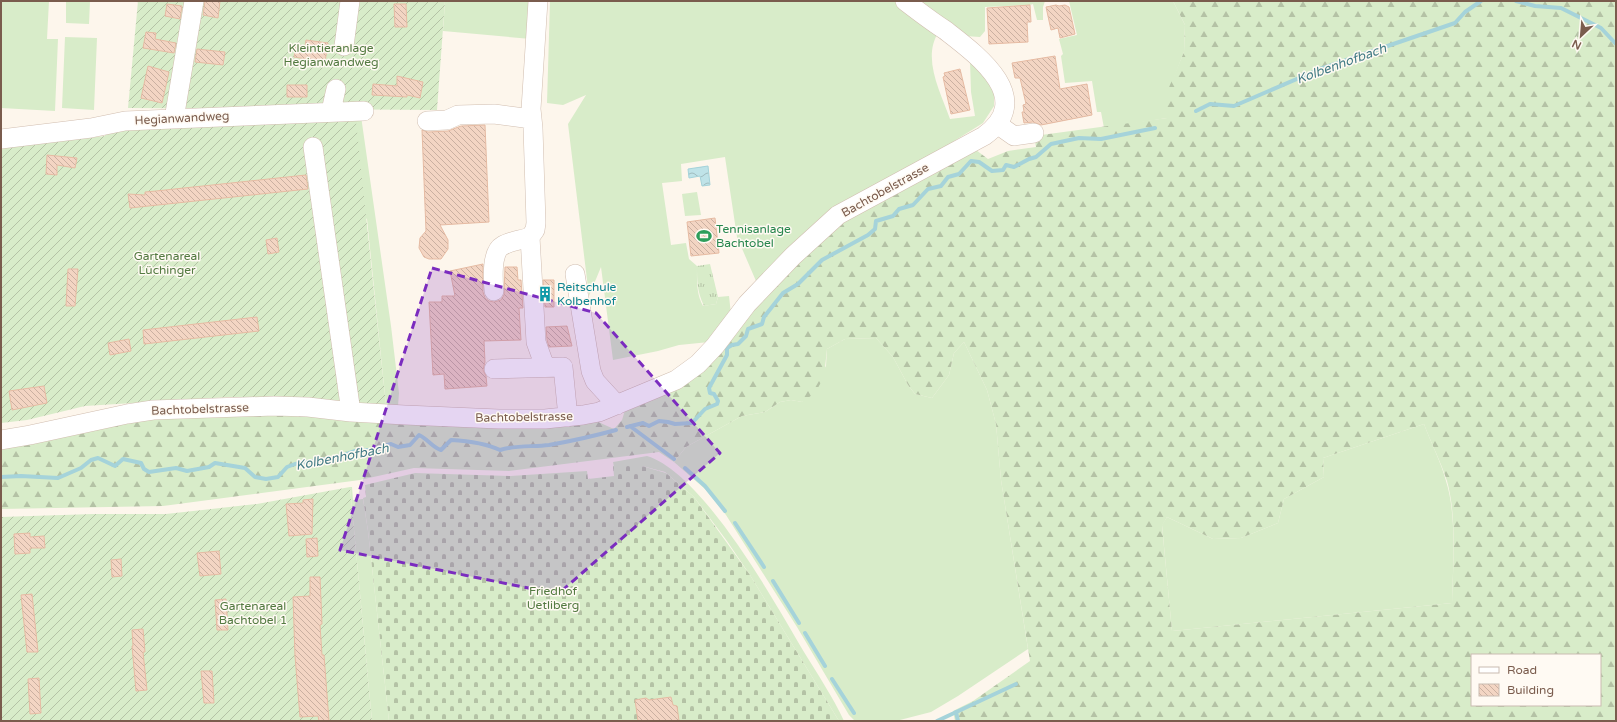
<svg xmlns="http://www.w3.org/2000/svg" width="1617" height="722" font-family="'Varela Round',sans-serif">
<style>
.grass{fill:#d8ecc9}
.forest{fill:url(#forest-firs);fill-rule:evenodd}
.cemetery{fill:url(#cemetery-stones)}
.park{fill:url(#park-tufts)}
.garden{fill:url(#garden-furrows)}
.water{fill:url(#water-waves);stroke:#a5d3da}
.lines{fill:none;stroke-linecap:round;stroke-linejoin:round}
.stream{stroke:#a5d3da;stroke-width:4}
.building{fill:url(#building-back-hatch);stroke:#e6bba3}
.minor-casing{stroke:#d1beb0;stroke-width:20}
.minor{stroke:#fff;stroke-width:19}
.marked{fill:#7b2cbf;fill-opacity:0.2;stroke:#7b2cbf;stroke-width:3;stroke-dasharray:8 5;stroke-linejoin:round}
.labels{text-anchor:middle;stroke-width:3;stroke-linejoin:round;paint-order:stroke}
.park-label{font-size:12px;fill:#537a41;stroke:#fffaf3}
.street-label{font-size:12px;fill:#7a5c4d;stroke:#fffaf3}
.leisure-label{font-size:12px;fill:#27864d;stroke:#fffaf3;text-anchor:start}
.culture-label{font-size:12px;fill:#0d838f;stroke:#fffaf3;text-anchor:start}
.water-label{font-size:13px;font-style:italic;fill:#437c86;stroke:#fffaf3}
</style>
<defs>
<pattern id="forest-firs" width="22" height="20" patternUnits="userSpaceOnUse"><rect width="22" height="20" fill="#d8ecc9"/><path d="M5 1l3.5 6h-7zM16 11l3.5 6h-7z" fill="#b4c2a5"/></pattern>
<pattern id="cemetery-stones" width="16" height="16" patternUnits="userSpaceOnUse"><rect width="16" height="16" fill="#d8ecc9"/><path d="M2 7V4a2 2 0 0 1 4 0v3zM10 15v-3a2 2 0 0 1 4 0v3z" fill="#b4c2a5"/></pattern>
<pattern id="park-tufts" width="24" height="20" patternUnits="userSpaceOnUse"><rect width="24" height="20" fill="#d8ecc9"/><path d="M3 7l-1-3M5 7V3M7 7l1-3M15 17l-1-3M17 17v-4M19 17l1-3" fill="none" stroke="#b4c2a5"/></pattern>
<pattern id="garden-furrows" width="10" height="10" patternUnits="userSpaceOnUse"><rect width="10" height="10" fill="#d8ecc9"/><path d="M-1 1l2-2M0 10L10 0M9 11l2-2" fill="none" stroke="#b4c2a5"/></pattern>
<pattern id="water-waves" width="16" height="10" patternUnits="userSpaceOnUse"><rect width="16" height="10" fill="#bfe3e8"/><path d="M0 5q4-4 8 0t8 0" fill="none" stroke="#a0bbbe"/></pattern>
<pattern id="building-back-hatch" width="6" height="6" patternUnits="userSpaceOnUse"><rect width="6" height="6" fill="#f3d5c3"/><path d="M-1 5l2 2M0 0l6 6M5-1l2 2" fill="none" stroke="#cab0a1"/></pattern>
</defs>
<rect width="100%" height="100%" fill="#fdf6ec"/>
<path class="grass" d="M1,1H49L47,39H58L55,111L1,108Z
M66,1H90L89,24L66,23Z
M445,1H534L531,39L443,31Z
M550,1H898L938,33C922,59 941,93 950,119L975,116L971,92L970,61L980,68L994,92V106L983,123L935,153L756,281L737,237L725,157L681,164L682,181L662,183L671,245L686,243L689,259L697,266C697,280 696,293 703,306L716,304L718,297L729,296L731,314L709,342L679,345L658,351L613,360L601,267L589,296L568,124L586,95L563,105L547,103Z
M919,1H1045L1043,7V20H1037L1033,4L1030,5L985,7V31L980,37L965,36Z
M1069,1H1173L1185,25L1184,52L1167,95V118L1104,128L1101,112H1097L1092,81L1065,83L1061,56L1063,54L1059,39L1077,35Z
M65,37L97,38L94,110L62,108Z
M361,116L391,326L399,393L398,406L386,405L367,219L217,119Z
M697,192L701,215L685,216L682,194Z
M876,338L893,357L908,385L915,394L932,398L949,375L954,353L964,342L987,390L996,424L1001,480L1028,649L958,696L931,712L896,721H855L849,715L797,627L726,515L705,489L674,462L686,447L742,416L765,412L780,402L791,400L802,402L826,366L827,349L845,339Z
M1424,424C1431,443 1441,462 1446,481C1457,515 1453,567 1452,603L1172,631L1162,525L1167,517L1213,539L1241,538L1278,523L1284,499L1324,477L1323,458Z
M647,456C703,473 774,601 804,652C818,675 833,697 844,721H839L750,575L727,541L694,497L665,472L642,466L614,467L613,462Z
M350,487H352L353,500L363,499L368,531L389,721H372Z"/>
<path class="forest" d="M1173,1H1616V721H955L953,711L973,701L1030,661L1001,480L996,424L987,390L964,342L954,353L949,375L932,398L915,394L908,385L893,357L876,338L845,339L827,349L824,377L815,393L802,402L791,400L780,402L765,412L742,416L686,447L674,462L659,452L509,471L414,468L360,480L163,506L1,509V445L134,418L210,413L596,421L614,429L622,420L625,410L677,386L752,308L841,219L976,150L988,159L1008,151L1036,147L1034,136L1167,118V92L1184,52L1185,25ZM1424,424C1431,443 1441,462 1447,481C1457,516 1453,567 1452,603L1172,631L1162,526L1167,517L1213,539L1241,538L1278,523L1284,499L1324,477L1323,458ZM1472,655H1600V705H1472Z"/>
<path class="cemetery" d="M613,466H642L666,473L694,497L750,575L839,721H389L368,531L363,498L366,497L365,485L415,473L510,476L587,471L588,479L614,476Z"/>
<path class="park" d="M710,264L718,297L716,304L704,306C697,292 697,280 697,266Z"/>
<path class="garden" d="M138,1H445L437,110L128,108Z
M356,121L386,405L307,398L229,397L85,406L27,420L1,423V148L105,136L106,129Z
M350,487L372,721H1V517L93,514H166L257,504Z"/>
<path class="water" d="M708,166L710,185L702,186L700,176L689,178L688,169Z"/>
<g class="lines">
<path class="stream" d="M1516,1L1535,6L1561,8L1601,28L1616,44
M1196,111L1210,104L1234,106L1320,69L1455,23L1465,12L1481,1
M630,426L674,459
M627,427L643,423L649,426L659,421L668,422L675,424L692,423L705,409L717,404L718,401L714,394L710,393L709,388L727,355V348L732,345L738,344L746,336L748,329L762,324L764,317L783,293L798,284L822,260L868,235L875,229L876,221L893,216L899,209L913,205L928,189L941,186L948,177L959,174L971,161L979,162L992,171L1003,170L1006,165L1014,167L1029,159L1036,157L1051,144L1079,138L1101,139L1155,128
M685,468L705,486L725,511
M1,477L21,476L58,478L81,468L91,460L98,458L115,466L123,459L141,463L144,469L149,472L176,468L187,471L209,467L215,463L245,468L255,477L266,479L278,477L287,467L295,464L338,457L358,450H370L391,444L398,447L410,445L419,435C428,439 432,447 441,450L451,440C468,441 485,443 500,450C516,445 533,447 549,445C572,441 594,436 616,430
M735,523L764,567
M773,581L799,623
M805,633L825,666
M832,679L854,713
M956,712L958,721
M937,721L1016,684"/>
</g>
<path class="building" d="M205,1H220L218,18L203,15Z
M167,4L182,6L180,19L165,16Z
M394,4H406L407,27H395Z
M1030,5L1031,22H1027L1028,42L989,44L987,8Z
M1056,5L1059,6L1065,5L1069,7L1075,34L1060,38L1058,28L1051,30L1046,7Z
M146,32L156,33L155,39L176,43L174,53L143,48Z
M306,40L328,43L325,62L294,57L296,45L305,46Z
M197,49L225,52L223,65L195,62Z
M1055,56L1060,89L1087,84L1092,115L1041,125L1033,122L1024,123L1022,112H1024L1023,105L1026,104L1020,78H1015L1012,63Z
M148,66L169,72L162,103L141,98Z
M960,69L970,110L951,114L943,77L945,76L944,73Z
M397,76L423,82L420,98L407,95V97L372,95L373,84L397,86Z
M287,85H307V97H287Z
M485,125L489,222L440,225L448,240V249L441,259H429L424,257L419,248L420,238L426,231L422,130L428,132L448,131L461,126Z
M47,155L77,158L75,168L57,165V175L46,174Z
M306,175L308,189L130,208L128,194L145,195V192L156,191Z
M715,218L719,253L691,256L687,222Z
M277,238L279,252L268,254L266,240Z
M483,264V292L485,298L489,301L494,302L501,300L504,295L505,267H517L518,280H521L523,308H519L521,340L484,341L485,362L483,370L486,376L487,386L445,389L444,374L433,375L429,302H442V296H455L450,271Z
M68,269H78L75,306H66Z
M543,280H554V307H545Z
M257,317L259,331L144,344L143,330Z
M567,326L572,346L549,347L547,340L546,327Z
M129,339L131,351L110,355L108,343Z
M44,386L47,403L12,410L9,391Z
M313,499L312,534L289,536L286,504L303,503V500Z
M30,533V537L44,536L45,548H30V553L15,554L14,534Z
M317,538L318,556L307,557L306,539Z
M219,551L221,574L200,576L197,553Z
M121,559L122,576L112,577L111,560Z
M310,577H320L322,624L320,625L322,655H324L329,721H319L318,716L300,717L295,656L293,597L310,596Z
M32,594L38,652H27L21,595Z
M226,599L228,630H217L215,600Z
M143,629L145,652H143L147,690L136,691L132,646H133L132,630Z
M201,671H212L214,703H204Z
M39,678L41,713L30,714L28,679Z
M671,697L673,705L677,706L679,721H638L635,700L646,698L649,700Z"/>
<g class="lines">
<g class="minor-casing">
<path id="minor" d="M344,46L350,1
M331,111L336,89
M174,119L194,1
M427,121L447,120L458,115L494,114L532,119
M997,124L1014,136L1034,133
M1,139L91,128L125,121L364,111
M313,147L351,412
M530,237L535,230L536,223L533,128L531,109L538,1
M575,274L591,371L595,381L617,405
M494,291C493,280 491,252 502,246C510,241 522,240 530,237L536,342L545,367
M494,369L563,367L568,417
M1,440L30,435L127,414L153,410L274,406L308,407L351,412L405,415L499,419H545L583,415L599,412L676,380L698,364L715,346L747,304L793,256L838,215L984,136C1037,98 976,54 945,30C931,21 918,11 905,1"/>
</g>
<use href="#minor" class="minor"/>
</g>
<path class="marked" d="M432,268L596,313L720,453L558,594L340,550Z"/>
<defs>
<g id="stadium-bare" transform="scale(1.2)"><path d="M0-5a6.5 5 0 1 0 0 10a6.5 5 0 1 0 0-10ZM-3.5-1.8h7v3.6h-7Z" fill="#2e9e5b" stroke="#fffaf3" stroke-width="2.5" paint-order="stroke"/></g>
<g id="building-bare" transform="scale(1.2)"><path d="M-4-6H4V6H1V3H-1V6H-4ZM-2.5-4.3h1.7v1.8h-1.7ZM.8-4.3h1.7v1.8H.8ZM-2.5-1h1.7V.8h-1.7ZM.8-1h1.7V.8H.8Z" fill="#0f9aa8" stroke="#fffaf3" stroke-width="2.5" paint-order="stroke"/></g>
</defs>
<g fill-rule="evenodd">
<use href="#stadium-bare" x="704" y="236"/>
<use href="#building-bare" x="545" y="294"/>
</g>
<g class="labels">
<g class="park-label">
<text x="331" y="52">Kleintieranlage<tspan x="331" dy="14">Hegianwandweg</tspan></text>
<text x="167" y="260">Gartenareal<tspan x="167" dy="14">Lüchinger</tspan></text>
<text x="553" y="595">Friedhof<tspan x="553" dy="14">Uetliberg</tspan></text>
<text x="253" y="610">Gartenareal<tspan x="253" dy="14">Bachtobel 1</tspan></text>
</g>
<g class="street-label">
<text transform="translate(182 118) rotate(-3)" y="4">Hegianwandweg</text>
<text transform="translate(885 190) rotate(-29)" y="4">Bachtobelstrasse</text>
<text transform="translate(200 409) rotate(-2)" y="4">Bachtobelstrasse</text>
<text transform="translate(524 417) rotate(-1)" y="4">Bachtobelstrasse</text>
</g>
<g class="leisure-label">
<text x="716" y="233">Tennisanlage<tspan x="716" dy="14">Bachtobel</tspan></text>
</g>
<g class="culture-label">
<text x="557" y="291">Reitschule<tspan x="557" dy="14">Kolbenhof</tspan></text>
</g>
<g class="water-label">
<text transform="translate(1341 63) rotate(-20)" y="5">Kolbenhofbach</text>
<text transform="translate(342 456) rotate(-11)" y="5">Kolbenhofbach</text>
</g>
</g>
<rect width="1617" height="722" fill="none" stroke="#7a5c4d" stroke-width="4"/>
<rect x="1471" y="654" width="130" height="52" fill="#fffaf3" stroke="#cabbb1"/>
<rect x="1479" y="667" width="20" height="6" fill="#ffffff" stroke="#cabbb1"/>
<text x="1507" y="674" font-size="12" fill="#7a5c4d">Road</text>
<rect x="1479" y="684" width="20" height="12" fill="url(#building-back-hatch)" stroke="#cabbb1"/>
<text x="1507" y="694" font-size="12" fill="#7a5c4d">Building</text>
<g transform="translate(1581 36) rotate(206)" stroke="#fffaf3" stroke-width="3" paint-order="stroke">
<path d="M0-3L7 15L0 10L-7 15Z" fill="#7a5c4d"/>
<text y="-6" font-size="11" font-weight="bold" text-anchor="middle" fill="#7a5c4d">N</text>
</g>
</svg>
